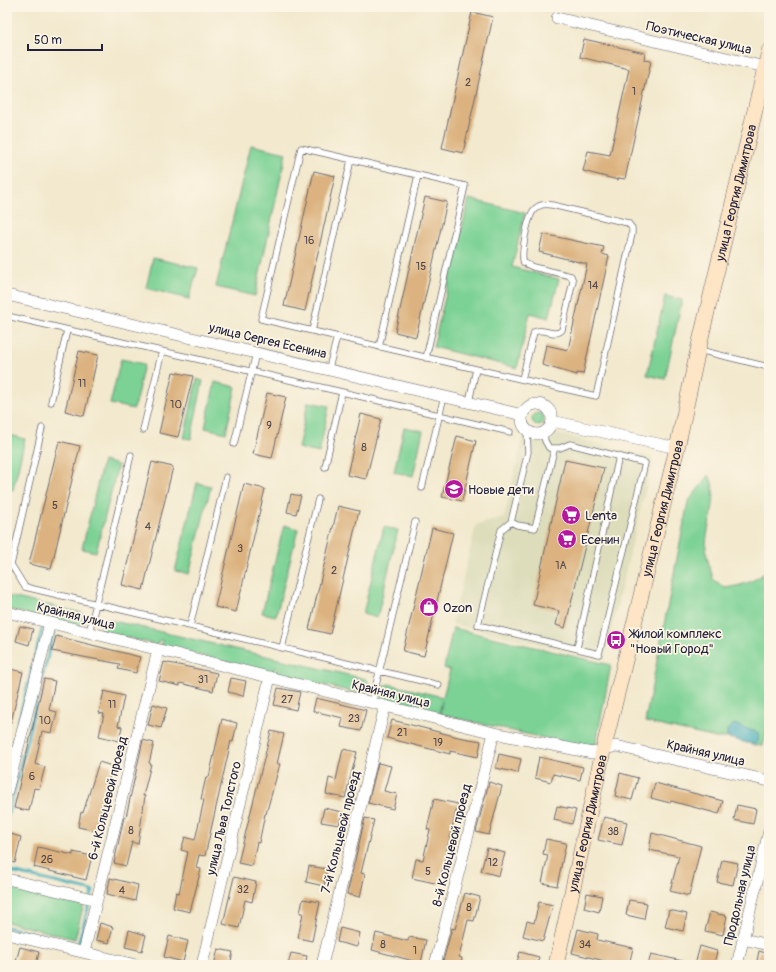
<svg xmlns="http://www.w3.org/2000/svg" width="776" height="972" font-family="Pangolin,sans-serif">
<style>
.built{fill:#ddb}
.green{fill:#7cd295;stroke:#4f7a68}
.water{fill:#3dacbb;stroke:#30677b}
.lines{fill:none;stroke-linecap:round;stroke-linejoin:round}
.stream{stroke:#3dacbb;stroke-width:3}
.building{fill:#dcb380}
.lane-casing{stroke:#6b686e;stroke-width:7}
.street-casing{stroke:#6b686e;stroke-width:12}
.secondary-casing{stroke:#6b686e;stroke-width:16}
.lane{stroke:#fff;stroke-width:5.5}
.street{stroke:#fff;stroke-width:11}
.secondary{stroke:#fde5c5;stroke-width:15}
.labels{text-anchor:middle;stroke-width:3.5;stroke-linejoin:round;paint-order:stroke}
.number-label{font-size:11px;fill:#50464c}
.street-label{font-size:13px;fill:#22223b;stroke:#fcf5e5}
.poi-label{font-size:13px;fill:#22223b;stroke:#fcf5e5;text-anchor:start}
</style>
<rect width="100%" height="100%" fill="#fcf5e5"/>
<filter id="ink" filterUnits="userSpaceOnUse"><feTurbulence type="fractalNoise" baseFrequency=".025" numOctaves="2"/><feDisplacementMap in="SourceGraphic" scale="8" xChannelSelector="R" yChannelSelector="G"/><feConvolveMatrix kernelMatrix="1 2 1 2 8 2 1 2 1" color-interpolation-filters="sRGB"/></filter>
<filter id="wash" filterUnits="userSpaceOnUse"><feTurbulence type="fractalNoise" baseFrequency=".012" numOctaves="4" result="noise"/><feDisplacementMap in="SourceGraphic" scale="16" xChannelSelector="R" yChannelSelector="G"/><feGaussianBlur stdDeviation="0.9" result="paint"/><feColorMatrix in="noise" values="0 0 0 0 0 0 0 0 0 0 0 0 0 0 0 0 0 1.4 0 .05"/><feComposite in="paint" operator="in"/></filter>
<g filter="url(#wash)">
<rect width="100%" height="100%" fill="#f2e9ce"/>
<path class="built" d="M550,433L560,434L653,458L604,659L452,624L476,525L504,518L523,437L525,435Z"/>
<path class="green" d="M251,145L286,153L255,296L216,287Z
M469,199L525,213L512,267L559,279L549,318L530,313L517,368L433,347Z
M153,258L198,268L189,299L146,288Z
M665,296L682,300L665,379L647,375Z
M121,359L144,364L134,409L110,404Z
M197,379L203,381L191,439L184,438Z
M215,382L236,387L226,433L205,428Z
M308,402L329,406L319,453L298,448Z
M532 419a6 6 0 1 1 12 0a6 6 0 1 1-12 0Z
M404,427L423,431L413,476L394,472Z
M10,435L25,439L13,490L7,488V448Z
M103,461L118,465L96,552L82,549Z
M709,475C721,499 706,523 706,548C706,558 711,569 713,579L725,588C744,585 755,582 769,569V720L763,746L755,745L758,742L726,735L728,738H716L645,722L688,502Z
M197,483L211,486L189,574L175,571Z
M284,525L298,529L276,616L262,613Z
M384,527L398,530L377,618L363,614Z
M7,596L82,613L85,616V622L81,626L52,620L54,612L50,611L47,619L7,609Z
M105,619L366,679L370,684L369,691L364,695L276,673L277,668L275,667L273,673L161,646L162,640H159L157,645L101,631V621Z
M453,628L611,665L596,744L582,747L440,714L442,701L439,714L381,698L382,688L388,684L443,697L450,670L444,668Z
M7,885L84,903L75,939L7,922Z"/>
<path class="water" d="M734,724L759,733L758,742L755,745L728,738L727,730Z"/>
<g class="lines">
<path class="stream" d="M7,765L42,629
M7,819L54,631
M7,871L93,891L91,897
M7,927L78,945L90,901"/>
</g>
<g id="blocks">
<path class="building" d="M472,12L493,17L463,153L442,148Z
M584,39L645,53L644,60L651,61L625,179L619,178L618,180L583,171L588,151L610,155L629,69L580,57Z
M314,171L335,176L305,311L284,306Z
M425,197L447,202L416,337L395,332Z
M543,234L604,247L602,254L609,256L583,374L577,373V375L542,365L546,345L568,350L587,264L539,252Z
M79,351L98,355L84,416L65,411Z
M173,372L193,376L178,437L159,433Z
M267,393L286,397L272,458L253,454Z
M361,414L381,419L366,479L347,475Z
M457,436L476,441L462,501L442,497Z
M59,441L80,446L51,569L29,564Z
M565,460L604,468L565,628L556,625L559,611L533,605Z
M152,462L173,467L143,590L122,585Z
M244,484L265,489L236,612L215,607Z
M291,494L301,496L296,514L287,512Z
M338,506L359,511L330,634L309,629Z
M432,528L453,533L424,656L403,651Z
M20,626L33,629L29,645L16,641Z
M56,636L140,657L136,673L118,669L120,664L52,651Z
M164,662L217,673L213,691L180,683V686L159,681Z
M10,669L23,672L11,722H7V683Z
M231,678L246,681L243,696L228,692Z
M44,679L55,681L49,710L57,712L52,733L42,731L35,764L45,767L39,789L34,788L29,811L14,808Z
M278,688L300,692L296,710L274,705Z
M104,691L124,696L118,726L122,727L119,741L99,736L104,714L99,713Z
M316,698L366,710L361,731L341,727L343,718L313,711Z
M153,704L167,708L161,728L148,725Z
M222,719L237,723L233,742L231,741L205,856L199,855L196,868L201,869L190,912L173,908L176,892L179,893L188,852L181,850L185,837L195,840L204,800L201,799L206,777H209Z
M392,720L458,737L481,741L478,757L450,751V754L387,738Z
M271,731L284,734L277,764H280L266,814H265L259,843L257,842L252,866L238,863Z
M143,740L154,743L149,763L151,764L143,796H145L138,844L132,842L126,866L114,863L124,817H126Z
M343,749L357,752L345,798L326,794L329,778L336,780Z
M499,754L521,759L518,773L496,768Z
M539,757L583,767L580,780L553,774L551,782L535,778Z
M99,762L112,766L97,831L78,827L81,812L83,813Z
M378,763L391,766L384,791L397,794L393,809L368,803Z
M620,773L638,778L632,800L615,796Z
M489,782L502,786L489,835L476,832Z
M655,783L723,801L719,814L671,801L670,803L651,798Z
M434,799L458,804L439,884L412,878L416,859L423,860L430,830L427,829Z
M737,805L756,809L753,824L734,820Z
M557,806L576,810L572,824L554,820Z
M324,808L342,812L339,825L321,822Z
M604,817L627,822L622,845L598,840Z
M365,818L374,820L361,873L365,874L360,897L347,894Z
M7,833L21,837L15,863L7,861Z
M652,833L701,846L689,896L670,891L679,856L649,850Z
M546,839L566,843L557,886L542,883L548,855L543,854Z
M38,847L73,855V852L92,856L86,880L34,867Z
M487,848L505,853L499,876L481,871Z
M722,860L738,863L733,885L717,882Z
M309,866L327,869L324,886L306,882Z
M234,877L256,882L252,902L245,900L239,928L223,924Z
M110,878L138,885L135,901L107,894Z
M465,893L480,897L474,921L468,920L459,957L462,958L461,965H442L452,928L455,929Z
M587,893L602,896L599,912L584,908Z
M303,899L320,902L312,941L298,938L303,913H300Z
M629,900L647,903L644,919L626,915Z
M539,902L553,905L543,941L523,936L527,921L534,923Z
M669,910L687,914L683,931L665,927Z
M710,912L727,916L723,935L705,931Z
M100,923L113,927L109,943L96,940Z
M340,928L360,933L357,947L337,942Z
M578,929L598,934L597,940L633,948L629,965H621L572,953Z
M129,930L146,935L142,951L125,947Z
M376,933L408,941L409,937L426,940L421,963L372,950Z
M169,936L188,941L183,962L164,957Z
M700,946L717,951L714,965H695Z
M20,947L39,952L36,965H15Z
M218,949L233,952L230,965H214Z
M759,951L769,954V965H756Z
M520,952L539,957L537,965H516Z
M291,953L307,956L305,965H288Z
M651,954L687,962L686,965H648Z"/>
</g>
</g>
<g filter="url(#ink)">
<use href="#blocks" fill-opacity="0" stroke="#6b686e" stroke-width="1"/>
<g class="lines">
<g class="lane-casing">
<path id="lane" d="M418,175L301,148L261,319L476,369
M7,316L342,392
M312,331L351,160
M379,347L418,175L465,186L426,358
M699,350L769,367
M329,368L337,337
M51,402L67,330
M469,402L476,369L596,396L632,234V228L628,223L552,205C545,204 539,204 534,210C528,216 520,255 524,263L533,267L571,276L573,281L562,330C555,338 543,327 534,332L522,379
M143,430L162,351
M527,430L528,452L511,522L501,530L478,625L599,654L645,463L570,444L560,448H549L545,441L544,433
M234,444L256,353
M325,467L342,392L510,432
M422,488L444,396
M511,522L517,525L535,528L554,450
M7,558L25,587L439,685
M11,565L42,428
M190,626L226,477
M89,633L131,455
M282,648L318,499
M577,648L619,456
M372,702L415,522"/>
</g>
<g class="street-casing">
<path id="street" d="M557,18L765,67
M7,295L523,415
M522 419a15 15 0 1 1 30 0a15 15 0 1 1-30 0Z
M552,421L677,448
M7,612L494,733L592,753L616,746L769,781
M7,791L50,623
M7,879L97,900
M7,934L136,965
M743,939L769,945
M84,952L158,650
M202,965L270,677
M322,965L385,706
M435,965L494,733
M737,965L769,831"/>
</g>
<g class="secondary-casing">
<g id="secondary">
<path id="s1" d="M556,965L603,751L677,448L698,350L769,51"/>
</g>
</g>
<use href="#lane" class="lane"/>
<use href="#street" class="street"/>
<use href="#secondary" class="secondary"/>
</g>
</g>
<defs>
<g id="school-disc" transform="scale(1)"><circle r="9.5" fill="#b5179e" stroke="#fcf5e5"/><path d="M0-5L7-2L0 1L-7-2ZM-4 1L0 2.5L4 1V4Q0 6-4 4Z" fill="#fff"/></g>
<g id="supermarket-disc" transform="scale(1)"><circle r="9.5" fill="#b5179e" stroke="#fcf5e5"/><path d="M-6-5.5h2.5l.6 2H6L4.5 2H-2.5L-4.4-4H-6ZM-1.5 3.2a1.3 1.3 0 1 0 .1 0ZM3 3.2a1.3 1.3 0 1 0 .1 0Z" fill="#fff"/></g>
<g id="shop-disc" transform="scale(1)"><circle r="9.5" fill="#b5179e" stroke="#fcf5e5"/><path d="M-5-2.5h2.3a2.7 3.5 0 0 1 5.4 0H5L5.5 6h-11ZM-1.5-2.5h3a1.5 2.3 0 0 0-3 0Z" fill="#fff"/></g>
<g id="bus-disc" transform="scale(1)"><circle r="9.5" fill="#b5179e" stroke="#fcf5e5"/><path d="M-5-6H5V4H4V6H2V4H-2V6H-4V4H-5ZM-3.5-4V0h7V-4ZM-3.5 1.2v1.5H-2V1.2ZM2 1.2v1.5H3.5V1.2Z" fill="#fff"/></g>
</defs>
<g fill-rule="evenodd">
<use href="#school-disc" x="454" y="489"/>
<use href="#supermarket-disc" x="571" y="515"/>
<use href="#supermarket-disc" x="567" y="539"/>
<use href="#shop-disc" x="429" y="607"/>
<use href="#bus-disc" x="616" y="640"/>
</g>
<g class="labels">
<g class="number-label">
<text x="468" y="86">2</text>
<text x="634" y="95">1</text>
<text x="309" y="244">16</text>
<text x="421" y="270">15</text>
<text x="593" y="289">14</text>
<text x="82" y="387">11</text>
<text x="176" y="408">10</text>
<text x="269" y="429">9</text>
<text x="364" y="451">8</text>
<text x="55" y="509">5</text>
<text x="148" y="530">4</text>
<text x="240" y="552">3</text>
<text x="561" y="569">1А</text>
<text x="334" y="574">2</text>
<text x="203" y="683">31</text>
<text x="287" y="703">27</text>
<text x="112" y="708">11</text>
<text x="354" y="722">23</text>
<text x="45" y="724">10</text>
<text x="402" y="736">21</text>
<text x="438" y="746">19</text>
<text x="32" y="780">6</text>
<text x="131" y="834">8</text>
<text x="613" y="835">38</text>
<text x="47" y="863">26</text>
<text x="493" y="866">12</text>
<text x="428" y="875">5</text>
<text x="243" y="893">32</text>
<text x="122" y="894">4</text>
<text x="469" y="911">8</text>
<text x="383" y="948">8</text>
<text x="585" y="948">34</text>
<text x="415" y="954">1</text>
</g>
<g class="street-label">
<text transform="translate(699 37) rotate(13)" y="5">Поэтическая улица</text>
<text dy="5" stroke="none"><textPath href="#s1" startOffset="793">улица Георгия Димитрова</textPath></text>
<text transform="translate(268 340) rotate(13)" y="5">улица Сергея Есенина</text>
<text dy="5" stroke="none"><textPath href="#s1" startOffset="469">улица Георгия Димитрова</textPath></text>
<text transform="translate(76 615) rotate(14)" y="5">Крайняя улица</text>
<text transform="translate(391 693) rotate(14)" y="5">Крайняя улица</text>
<text transform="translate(706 752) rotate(13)" y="5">Крайняя улица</text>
<text transform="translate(107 798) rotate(-76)" y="5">6-й Кольцевой проезд</text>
<text transform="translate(223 818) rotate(-77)" y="5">улица Льва Толстого</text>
<text dy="5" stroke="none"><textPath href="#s1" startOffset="145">улица Георгия Димитрова</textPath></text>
<text transform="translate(340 832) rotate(-76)" y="5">7-й Кольцевой проезд</text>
<text transform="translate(451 845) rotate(-76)" y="5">8-й Кольцевой проезд</text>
<text transform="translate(739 895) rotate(-77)" y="5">Продольная улица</text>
</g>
<g class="poi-label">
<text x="468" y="494">Новые дети</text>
<text x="585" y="520">Lenta</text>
<text x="581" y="544">Есенин</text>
<text x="443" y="612">Ozon</text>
<text x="630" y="638">Жилой комплекс<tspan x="630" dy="15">"Новый Город"</tspan></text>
</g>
</g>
<rect width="776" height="972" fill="none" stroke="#fcf5e5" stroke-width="24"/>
<path d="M28 44v6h74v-6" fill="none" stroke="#22223b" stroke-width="2"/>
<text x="34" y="44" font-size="12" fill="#22223b" stroke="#fcf5e5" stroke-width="3" paint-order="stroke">50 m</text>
</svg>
